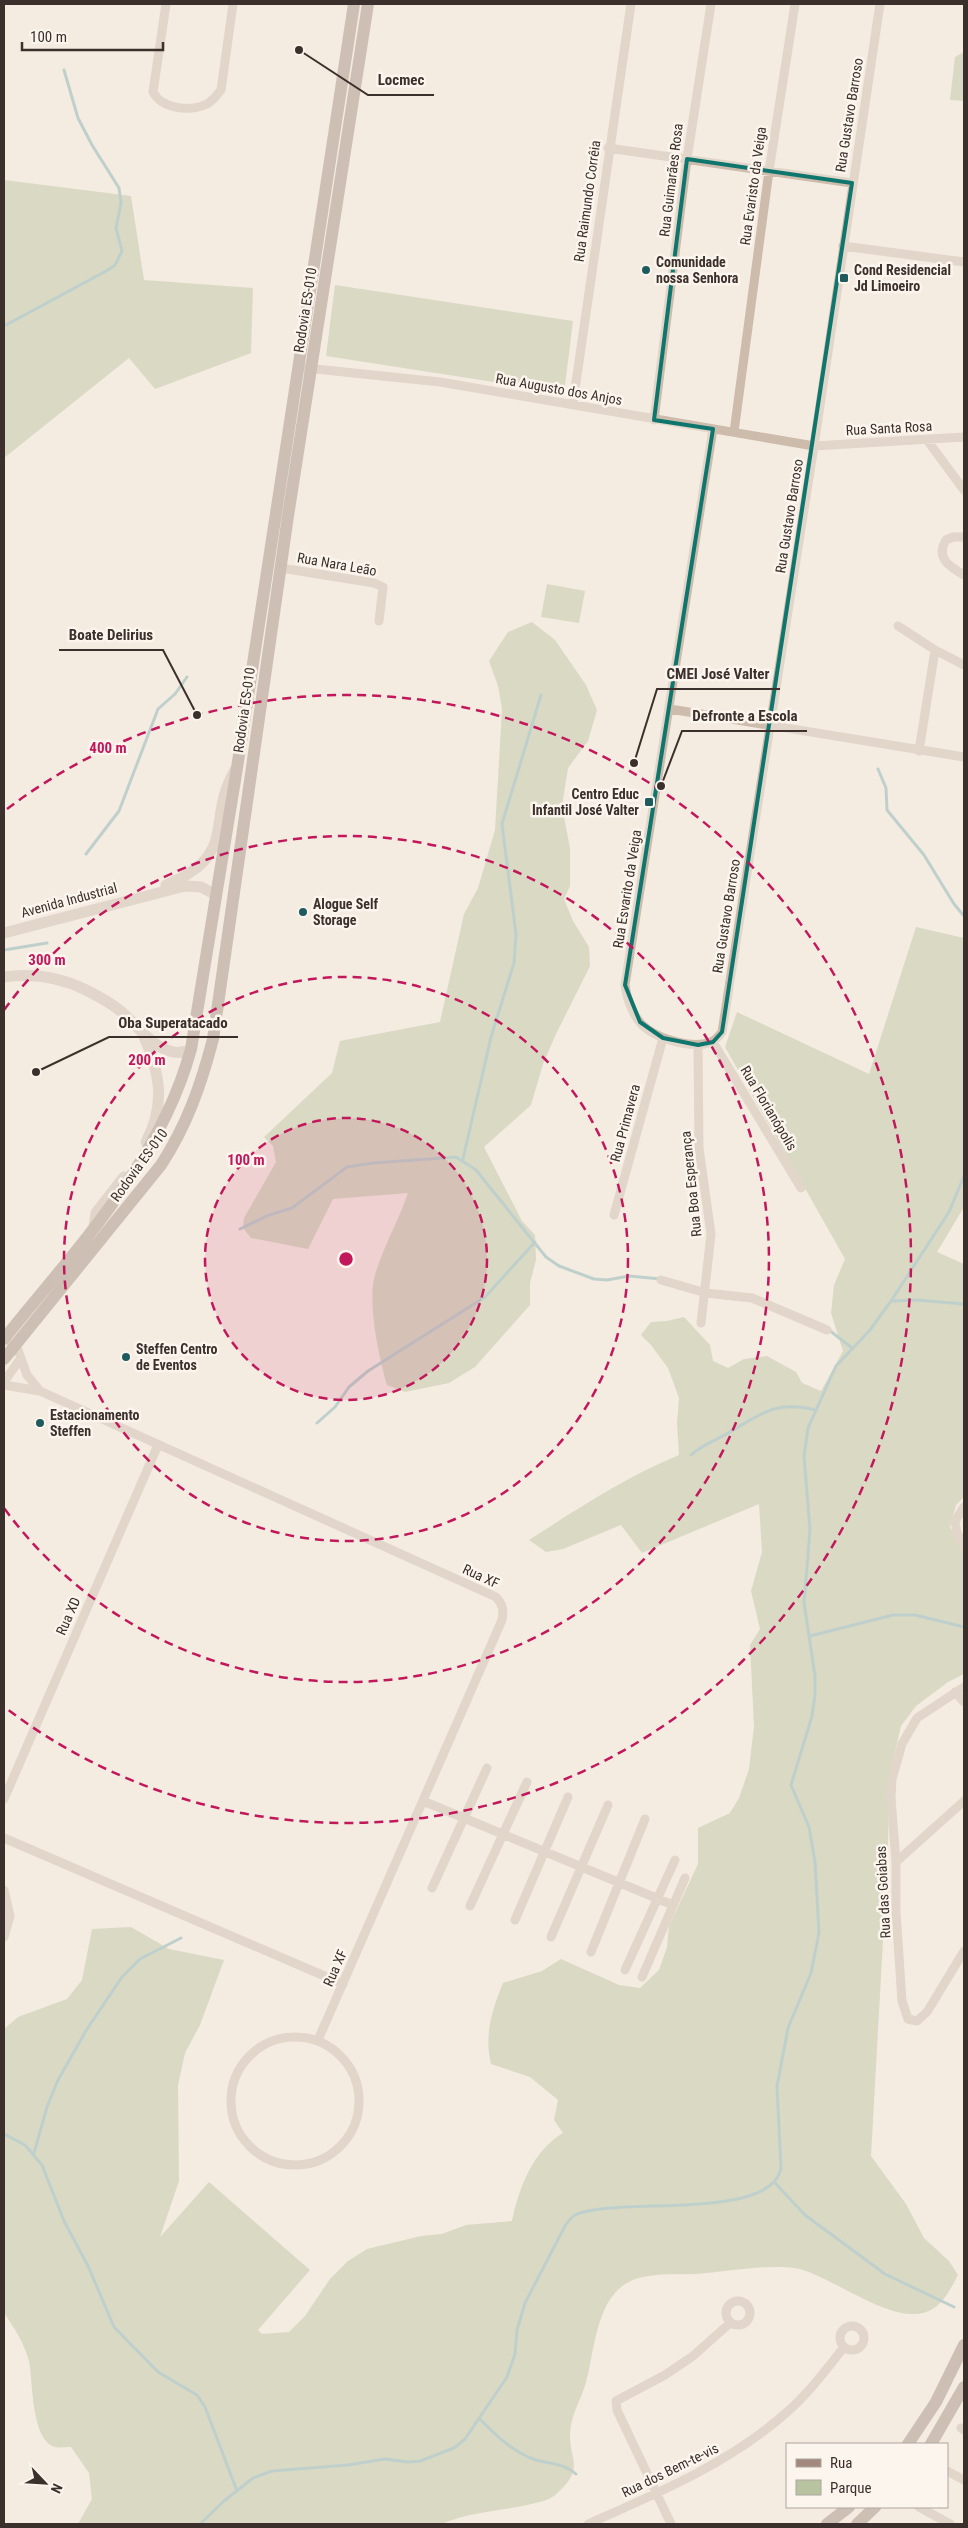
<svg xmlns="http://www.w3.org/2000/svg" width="968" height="2528" font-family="'Roboto Condensed',sans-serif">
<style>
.green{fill:#b8c4a0}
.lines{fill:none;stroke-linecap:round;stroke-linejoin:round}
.stream{stroke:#7fb0b2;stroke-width:3}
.minor{stroke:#cdbbac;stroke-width:9}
.tertiary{stroke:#cdbbac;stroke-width:11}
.secondary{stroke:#a18a7d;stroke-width:12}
.marked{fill:none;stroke:#0f766e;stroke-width:4;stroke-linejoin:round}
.ring{fill:none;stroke:#c2185b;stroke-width:2.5;stroke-dasharray:9 6}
.poi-dot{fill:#1f5a5e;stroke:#fbf5ee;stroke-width:2}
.labels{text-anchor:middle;stroke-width:5;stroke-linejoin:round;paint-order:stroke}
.street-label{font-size:14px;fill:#3b302b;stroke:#fbf5ee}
.poi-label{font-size:14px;font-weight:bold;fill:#3b302b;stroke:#fbf5ee;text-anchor:start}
.centre{fill:#c2185b;stroke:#fbf5ee;stroke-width:2.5}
.ring-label{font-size:15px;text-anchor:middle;font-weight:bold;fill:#c2185b;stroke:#fbf5ee;stroke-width:5;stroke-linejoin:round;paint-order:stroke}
.leader{fill:none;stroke:#3b302b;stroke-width:2}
.callout-dot{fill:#3b302b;stroke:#fbf5ee;stroke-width:2}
.callout-label{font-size:15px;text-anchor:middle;font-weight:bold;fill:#3b302b;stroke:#fbf5ee;stroke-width:5;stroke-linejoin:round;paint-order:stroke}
</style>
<rect width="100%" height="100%" fill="#f4ebe1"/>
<path class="green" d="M964,52V101L950,100L955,57Z
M4,180L131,196L144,280L253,288L251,353L155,389L129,358L4,458Z
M335,285L573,321L564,393L326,356Z
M547,584L585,591L579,623L541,617Z
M532,622L555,640L586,685L597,710L588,741L568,768L562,806L570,848V886L564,899L573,921L589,947L590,966L556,1034L543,1064L531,1105L484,1147L522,1221L535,1235L536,1260L530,1283V1305L475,1367L449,1383L405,1392L387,1385C379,1358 367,1302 375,1275C383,1247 399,1220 408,1193L333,1199L308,1249L251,1238L243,1228L244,1218L276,1162L273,1146L264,1137L332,1073L340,1041L440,1022L464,914L478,888L495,830L502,709L498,686L489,661L508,632Z
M916,927L964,938V1207L937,1252L964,1264V1497L956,1505L950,1527L964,1551V1674L948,1682L916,1706L901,1726L889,1777L888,1851L871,2156L906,2204L924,2238L949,2261L958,2275C952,2286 945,2301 934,2308C898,2333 831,2273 794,2268C767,2264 725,2272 696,2274C678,2275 661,2273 643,2277C596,2286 596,2346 586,2382C582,2397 574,2410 571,2425C565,2460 590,2465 554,2496C541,2506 485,2511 466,2516C457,2518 449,2521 441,2524H78L92,2499L89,2473L71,2447C66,2447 59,2448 55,2447C31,2440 33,2381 29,2361C24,2343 14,2327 4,2313V2029L18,2017L67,1999L82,1980L92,1929L131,1927L169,1949L224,1960L200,2025L185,2053L178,2085L179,2181L160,2237L209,2182L310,2270L258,2330L262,2334L289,2332L305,2316L330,2279L348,2261L367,2249L421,2236L442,2234L466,2225L512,2221C519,2187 533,2151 563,2133L554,2120L558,2100L530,2077L491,2064C484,2035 492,2010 503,1983L542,1971L561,1959L619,1985L640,1988L659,1970L667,1947L669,1926L698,1864V1828L730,1813L739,1798L749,1769L754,1726L750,1645L760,1629L751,1591L762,1552L759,1504L642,1553L621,1525L563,1549L546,1552L529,1540C579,1508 624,1478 679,1455L677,1423L679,1398L668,1368L651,1345L641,1335L651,1322L667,1321L684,1317L710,1345L713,1361L728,1368L744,1359L767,1356L796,1372L802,1383L821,1391L843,1351L831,1313L834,1285L845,1259L725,1047L737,1012L869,1074Z"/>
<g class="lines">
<path class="stream" d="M4,326L108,270L115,265L122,251L116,228L121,203L119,188L92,145L78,118L64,70
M878,769L886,788L887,810L924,855L954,904L964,916
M86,854L119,811L158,709L175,694L187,677
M4,950L47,943
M463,1159L491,1037L514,963L516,934L502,824L541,695
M240,1229L269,1215L292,1208L347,1167L373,1163L456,1157L476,1170L546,1257L559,1266L594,1279L607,1280L629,1276L661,1279
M892,1301L917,1300L964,1304
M829,1330L852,1348
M317,1423L335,1407L349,1387L368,1371L485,1297L535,1242
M691,1455C703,1444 715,1441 728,1433C761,1414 775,1400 815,1410
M810,1636L893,1615H915L964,1627
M4,2134L25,2145L42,2165L64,2221L88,2266L114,2327L158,2372L197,2395L205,2407L237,2491
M34,2153L47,2107L58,2080L87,2029L122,1977L140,1959L181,1938
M775,2183L805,2215L885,2274L954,2307
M479,2418C495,2435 513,2452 536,2460C550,2464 564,2463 576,2474
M200,2524L224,2501L253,2478L272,2471L348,2465L385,2459L408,2462L420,2461L454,2448L465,2439L507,2377L515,2354L517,2330L525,2303L565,2226C568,2222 571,2217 575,2215C616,2196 771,2222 781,2168L777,2086L788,2028L811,1973L819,1933L815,1862L809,1827L791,1785L812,1716L815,1695V1676L804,1603L810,1530L804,1456L808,1428L836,1366L870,1330L891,1301L949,1212L964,1176"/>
<path class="minor" d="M166,4L153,92C162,109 190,112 207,104C213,101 217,95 221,90L233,4
M608,148L852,183
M843,246L964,262
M306,368L440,382L814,446L964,437
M573,403L631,4
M654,420L687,159L711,4
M713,429L625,985C627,1000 634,1020 647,1029C662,1040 693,1049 711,1042C716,1040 719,1036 722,1032L814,446L880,4
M734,432L769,171L795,4
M927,440L964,490
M964,537H953L946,540C935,558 950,567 964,575
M281,568L374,583L383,587L379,621
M898,626L935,650L964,665
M670,709L964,757
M919,751L935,650
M713,1042L801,1188
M698,1045L699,1148L711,1234L701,1323
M614,1215L663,1038
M661,1280L706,1293L752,1298L827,1330
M11,1344L18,1350L27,1375L40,1391
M4,1382L20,1359
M4,1385L40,1391L496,1597C503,1604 504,1611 502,1620L318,2040
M964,1507L955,1521L957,1533L964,1546
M964,1687L917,1718L902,1744L892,1779L891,1798L896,1862V1912L902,2001L908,2019L917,2021L927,2012L964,1951
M955,1692L964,1702
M4,1799L158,1445
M423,1801L673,1905
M4,1838L343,1984
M896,1862L964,1801
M432,1888L487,1768
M4,1890L10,1916L4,1937
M470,1906L527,1782
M515,1920L568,1797
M551,1937L608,1805
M591,1952L645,1819
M625,1970L675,1860
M642,1977L685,1878
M231 2101a64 64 0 1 1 128 0a64 64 0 1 1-128 0Z
M726 2313a12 12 0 1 1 24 0a12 12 0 1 1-24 0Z
M840 2338a12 12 0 1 1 24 0a12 12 0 1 1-24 0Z
M961,2428L964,2430
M947,2471L964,2480
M919,2507L950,2524
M588,2524C658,2493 728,2464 786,2413C808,2394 826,2370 844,2347
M671,2524L617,2410L616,2401L665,2375L693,2356L730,2323"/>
<path class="tertiary" d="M166,885C240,854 205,822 235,770
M4,933L185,886L201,887L216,895
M4,977C33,973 60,977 86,990C98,996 111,1003 122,1012C139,1027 164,1064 191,1049
M142,1032C159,1070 167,1103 146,1142
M94,1227L96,1213L124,1177"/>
<path class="secondary" d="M4,1339C76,1249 160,1163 191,1049L237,768L354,4
M4,1359L161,1165C187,1125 201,1085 213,1039L288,516L368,4
M908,2444L936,2402L964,2345
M931,2444L964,2387
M827,2524L849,2507
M857,2524L875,2507"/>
</g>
<path d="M0 0H968V2528H0ZM687,159L852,183L722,1032L713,1042L698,1045L663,1038L640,1022L625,985L713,429L654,420Z" fill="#f4ebe1" fill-opacity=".55" fill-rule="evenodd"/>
<path class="marked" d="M687,159L852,183L722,1032L713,1042L698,1045L663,1038L640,1022L625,985L713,429L654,420Z"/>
<circle cx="346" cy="1259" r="141" fill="#c2185b" fill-opacity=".12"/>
<g class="ring">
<circle cx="346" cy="1259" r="141"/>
<circle cx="346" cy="1259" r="282"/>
<path d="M4 1010A423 423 0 1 1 4 1508"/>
<path d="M7 809A564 564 0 1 1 7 1709"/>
</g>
<g class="poi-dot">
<circle cx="646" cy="270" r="5"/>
<rect x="839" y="273" width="10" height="10" rx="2.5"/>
<rect x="644" y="797" width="10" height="10" rx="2.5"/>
<circle cx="303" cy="912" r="5"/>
<circle cx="126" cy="1357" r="5"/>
<circle cx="40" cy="1423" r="5"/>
</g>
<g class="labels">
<g class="street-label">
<text transform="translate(849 115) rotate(-81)" y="5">Rua Gustavo Barroso</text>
<text transform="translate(671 180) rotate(-83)" y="5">Rua Guimarães Rosa</text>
<text transform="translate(753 186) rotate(-82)" y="5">Rua Evaristo da Veiga</text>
<text transform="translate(587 201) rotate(-82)" y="5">Rua Raimundo Corrêia</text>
<text transform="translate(305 310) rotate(-81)" y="5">Rodovia ES-010</text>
<text transform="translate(559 389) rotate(10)" y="5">Rua Augusto dos Anjos</text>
<text transform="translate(889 428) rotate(-3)" y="5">Rua Santa Rosa</text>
<text transform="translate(789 516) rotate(-81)" y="5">Rua Gustavo Barroso</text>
<text transform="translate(337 564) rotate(10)" y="5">Rua Nara Leão</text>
<text transform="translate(244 710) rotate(-82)" y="5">Rodovia ES-010</text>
<text transform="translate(627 889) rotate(-81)" y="5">Rua Esvarito da Veiga</text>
<text transform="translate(69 900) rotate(-15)" y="5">Avenida Industrial</text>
<text transform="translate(726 916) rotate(-81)" y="5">Rua Gustavo Barroso</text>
<text transform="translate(769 1108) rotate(59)" y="5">Rua Florianópolis</text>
<text transform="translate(625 1123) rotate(-75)" y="5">Rua Primavera</text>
<text transform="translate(139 1165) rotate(-54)" y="5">Rodovia ES-010</text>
<text transform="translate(691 1184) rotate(-96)" y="5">Rua Boa Esperança</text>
<text transform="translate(481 1576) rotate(25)" y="5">Rua XF</text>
<text transform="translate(68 1616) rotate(-66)" y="5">Rua XD</text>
<text transform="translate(883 1892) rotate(-93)" y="5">Rua das Goiabas</text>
<text transform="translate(335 1968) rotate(-66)" y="5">Rua XF</text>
<text transform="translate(670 2470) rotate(-26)" y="5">Rua dos Bem-te-vis</text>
</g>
<g class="poi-label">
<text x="656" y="267">Comunidade<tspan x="656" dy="16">nossa Senhora</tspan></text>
<text x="854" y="275">Cond Residencial<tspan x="854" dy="16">Jd Limoeiro</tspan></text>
<text x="639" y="799" text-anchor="end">Centro Educ<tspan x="639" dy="16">Infantil José Valter</tspan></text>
<text x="313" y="909">Alogue Self<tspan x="313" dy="16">Storage</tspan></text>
<text x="136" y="1354">Steffen Centro<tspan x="136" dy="16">de Eventos</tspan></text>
<text x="50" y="1420">Estacionamento<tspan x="50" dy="16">Steffen</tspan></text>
</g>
</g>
<circle cx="346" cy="1259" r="8" class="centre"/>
<g class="ring-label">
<text x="108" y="753">400 m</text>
<text x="47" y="965">300 m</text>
<text x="147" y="1065">200 m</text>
<text x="246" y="1165">100 m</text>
</g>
<path class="leader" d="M299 50L368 95H434M197 715L163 650H59M634 763L657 689H780M661 786L682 731H807M36 1072L109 1037H238"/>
<g class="callout-dot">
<circle cx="299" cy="50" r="5"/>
<circle cx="197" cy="715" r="5"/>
<circle cx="634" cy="763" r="5"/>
<circle cx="661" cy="786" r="5"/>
<circle cx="36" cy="1072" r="5"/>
</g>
<g class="callout-label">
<text x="401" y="85">Locmec</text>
<text x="111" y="640">Boate Delirius</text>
<text x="718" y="679">CMEI José Valter</text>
<text x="745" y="721">Defronte a Escola</text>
<text x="173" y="1028">Oba Superatacado</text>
</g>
<rect width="968" height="2528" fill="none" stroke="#3b302b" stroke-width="10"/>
<rect x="786" y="2443" width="162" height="65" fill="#fbf5ee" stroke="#aea6a0"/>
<rect x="796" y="2459" width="25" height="8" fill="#a18a7d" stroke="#aea6a0"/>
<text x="830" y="2468" font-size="15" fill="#3b302b">Rua</text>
<rect x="796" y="2480" width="25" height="15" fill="#b8c4a0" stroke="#aea6a0"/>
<text x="830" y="2493" font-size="15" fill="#3b302b">Parque</text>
<g transform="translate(45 2483) rotate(115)" stroke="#fbf5ee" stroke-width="4" paint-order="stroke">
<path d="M0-4L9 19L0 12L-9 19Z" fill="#3b302b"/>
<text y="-8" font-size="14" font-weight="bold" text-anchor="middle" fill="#3b302b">N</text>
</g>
<path d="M22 42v8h141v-8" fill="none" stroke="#3b302b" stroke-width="2.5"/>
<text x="30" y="42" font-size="15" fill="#3b302b" stroke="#fbf5ee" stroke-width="4" paint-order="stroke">100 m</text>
</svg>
